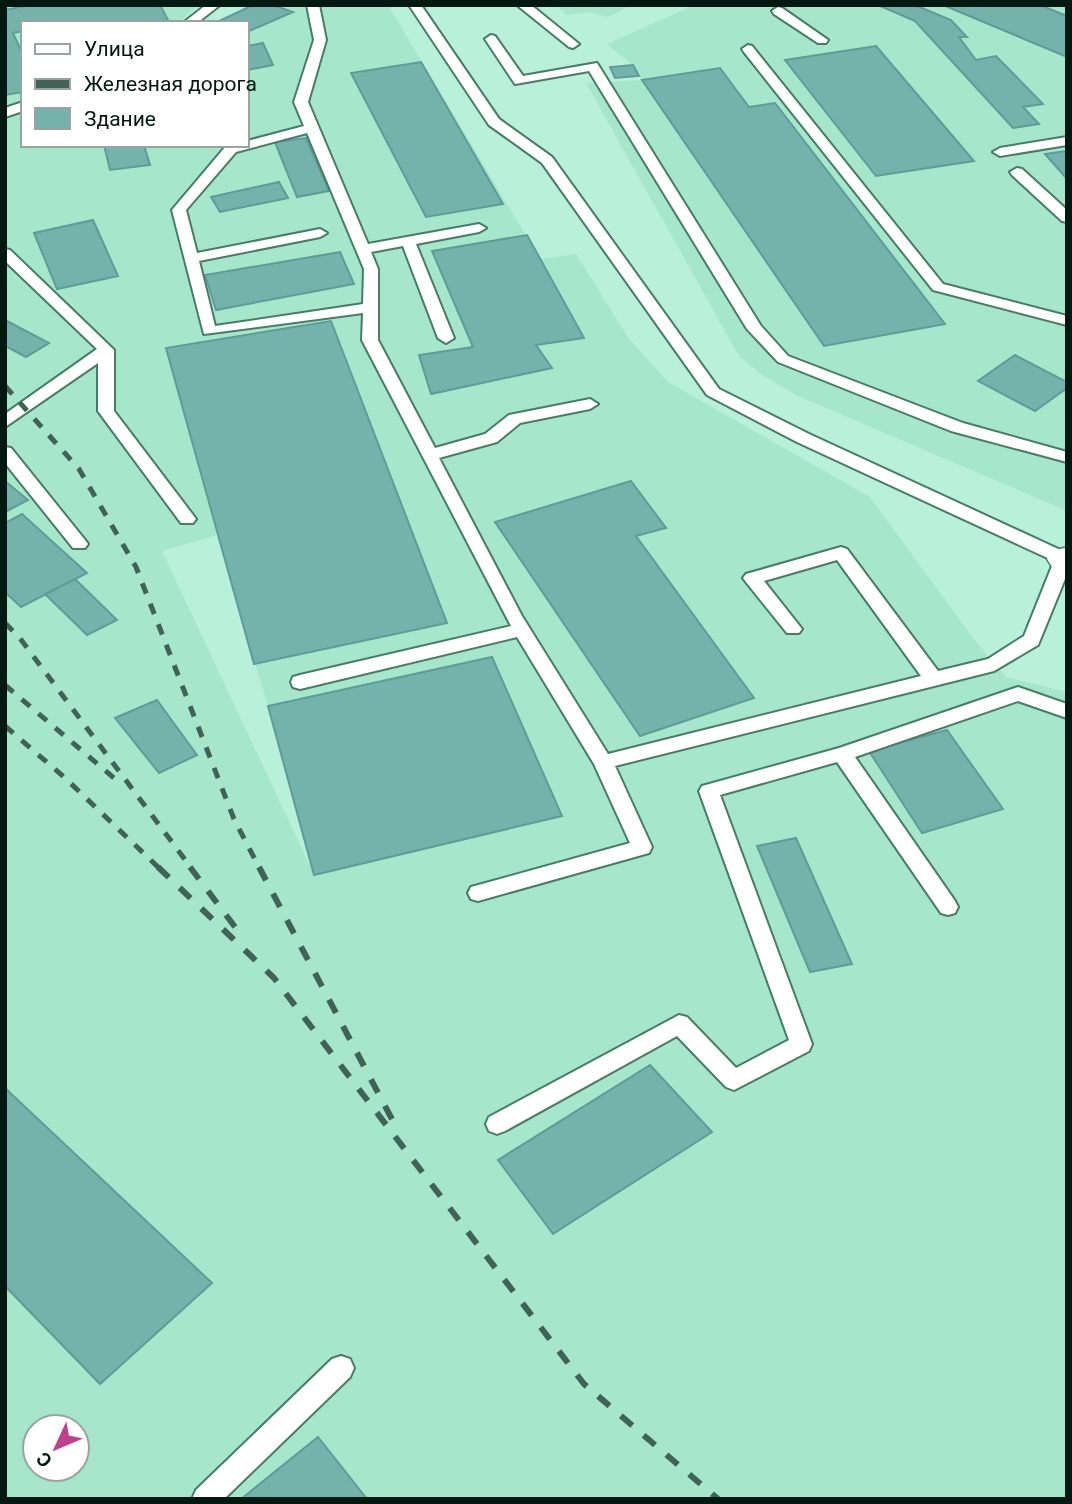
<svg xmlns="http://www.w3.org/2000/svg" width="1072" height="1504" font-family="Roboto,sans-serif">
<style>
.built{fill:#a6e7cc;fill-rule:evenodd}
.building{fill:#74b3ac;stroke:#5e9c96;stroke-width:2}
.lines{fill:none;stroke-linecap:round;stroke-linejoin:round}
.service-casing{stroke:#477c68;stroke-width:4}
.minor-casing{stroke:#477c68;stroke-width:3}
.service{fill:#fff;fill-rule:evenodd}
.minor{fill:#fff;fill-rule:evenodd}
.rail-far1{stroke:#416256;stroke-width:5;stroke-dasharray:11 11;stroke-linecap:butt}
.rail{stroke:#416256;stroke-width:6;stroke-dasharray:15 15;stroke-linecap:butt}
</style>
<rect width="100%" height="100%" fill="#b8f0d9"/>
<path class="built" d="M5,5H199L178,23H23V145H247V23H215L253,5H388L540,259L576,254L629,339L668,382L870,497L973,638L1006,677L1067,692V1499H5ZM217,535L268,706L312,870L162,551ZM35,1427H77V1469H35Z
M556,5H631L608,17L590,12L566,15Z
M694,5H1067V511L800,397L762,375L739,356L586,83L641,80L633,65L607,44Z"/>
<path class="building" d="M30,5H160L168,20L153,23H23V31L13,33L23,55V92L5,95V10Z
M253,5H273L293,12L247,32V23H215Z
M878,5H915L951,20L967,37H959L976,60L996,56L1043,104L1023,107L1039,124L1013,128L915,21Z
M943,5H1040L1067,16V57Z
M263,43L273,65L247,70V46Z
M876,46L974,161L876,176L785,60Z
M421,62L503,204L426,217L351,73Z
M633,65L639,76L615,78L610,67Z
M720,68L749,107L775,103L945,324L824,346L642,80Z
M306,138L329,191L297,197L275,142Z
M104,145H144L150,165L110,170Z
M1067,151V179L1045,154Z
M279,182L288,198L220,212L211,197Z
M93,220L118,276L57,289L34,233Z
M527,235L584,338L536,345L552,368L431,394L419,355L473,347L432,251Z
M340,252L354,284L216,310L205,275Z
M5,320L49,343L26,357L5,346Z
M331,321L447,623L254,664L166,348Z
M1015,355L1067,382V388L1035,411L978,381Z
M5,481L28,500L5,512Z
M631,481L666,528L636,536L754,698L640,736L495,522Z
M22,514L87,573L21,607L5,592V523Z
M75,579L117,620L87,635L45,594Z
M492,657L562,816L314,875L268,706Z
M157,700L197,755L159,773L115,718Z
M947,730L1003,809L922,833L869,751Z
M796,838L852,964L810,972L757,846Z
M650,1065L712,1132L553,1234L498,1160Z
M5,1088L212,1283L100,1384L5,1286Z
M318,1437L367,1499H241Z"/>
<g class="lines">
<g class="service-casing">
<path id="service" d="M206,5H220L197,23H183Z
M307,5H319L326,40L308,102L368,244L479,224L486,228L479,232L416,244L454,338L446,343L438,338L403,246L371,252L378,269V340L435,448L485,434L509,415L590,399L598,404L590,409L520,423L497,442L439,458L522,616L608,754L921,676L837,560L764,581L802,629L799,633H787L746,582L743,578L746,574L841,547L847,549L938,671L988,659L1024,636L1054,561L797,442L707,395L542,163L489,125L409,5H421L499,119L552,157L719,389L809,434L1067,553V574L1038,645L994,671L615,766L652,847L649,853L478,901L471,899L468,893L471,887L630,843L594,764L517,637L300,689L293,687L291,682L293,677L300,675L511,626L362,340L363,313L204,334L172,210L226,146L247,145V141L304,126L294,102L314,40ZM307,133L364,269L363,304L215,326L199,261L320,237L327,233L320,229L197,253L186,210L236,152Z
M517,5H531L579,44L573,48L569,47Z
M778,7L782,8L828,40L826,43H818L774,14L772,11Z
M491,35L495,36L523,76L597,63L761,326L788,356L963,423L1067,452V462L951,431L778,362L747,329L589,71L515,84L485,39Z
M748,45L752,46L943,284L1067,316V325L933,290L744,52L742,49Z
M23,102V111L5,117V108Z
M1067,137V145L1000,156L993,152L1000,148Z
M1017,168L1022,169L1067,210V222L1062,221L1012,175L1010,172Z
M5,249L10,250L114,350V411L193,515L196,519L193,523H181L98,411V363L5,427V414L97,349L5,261Z
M5,447L11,448L85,540L88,544L85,548H73L5,463Z
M1018,687L1067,704V718L1018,701L855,757L955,901L958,907L955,913L948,915L941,913L837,762L720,795L812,1044L809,1051L734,1090L726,1087L677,1036L505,1131L497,1134L489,1131L486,1124L489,1117L679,1015L687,1017L736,1068L789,1040L699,791L702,786L839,748Z
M341,1356L350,1359L354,1368L350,1377L224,1499H192L196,1490L332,1359Z"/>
</g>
<g class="minor-casing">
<path id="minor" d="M1064,548L1067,549V571L1052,567L1047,559L1052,551Z"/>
</g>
<use href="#service" class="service"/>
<use href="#minor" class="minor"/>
<path class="rail-far1" d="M5,386L79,469L136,567L234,819L260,869
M5,623L19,637L192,869
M5,685L114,778
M5,726L64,777L160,869"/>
<path class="rail" d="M158,867L274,978L584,1384L718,1499
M190,867L244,939
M259,867L394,1123"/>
</g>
<rect width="1072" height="1504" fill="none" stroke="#031811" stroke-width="14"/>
<rect x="21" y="21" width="228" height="126" fill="#ffffff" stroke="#9aa3a0" stroke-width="2"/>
<rect x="35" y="44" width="35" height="10" fill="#ffffff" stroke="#9aa3a0" stroke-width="2"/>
<text x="84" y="56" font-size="21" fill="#031811">Улица</text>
<rect x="35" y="79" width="35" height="10" fill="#416256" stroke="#9aa3a0" stroke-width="2"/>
<text x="84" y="91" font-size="21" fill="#031811">Железная дорога</text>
<rect x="35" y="108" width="35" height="21" fill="#74b3ac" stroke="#9aa3a0" stroke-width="2"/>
<text x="84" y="126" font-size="21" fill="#031811">Здание</text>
<g transform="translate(56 1448) rotate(226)"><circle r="33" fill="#ffffff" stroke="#9aa3a0" stroke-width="2"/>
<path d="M0-5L12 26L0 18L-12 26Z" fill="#bf408c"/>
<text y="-10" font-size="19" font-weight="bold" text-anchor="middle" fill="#031811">С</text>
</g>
</svg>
